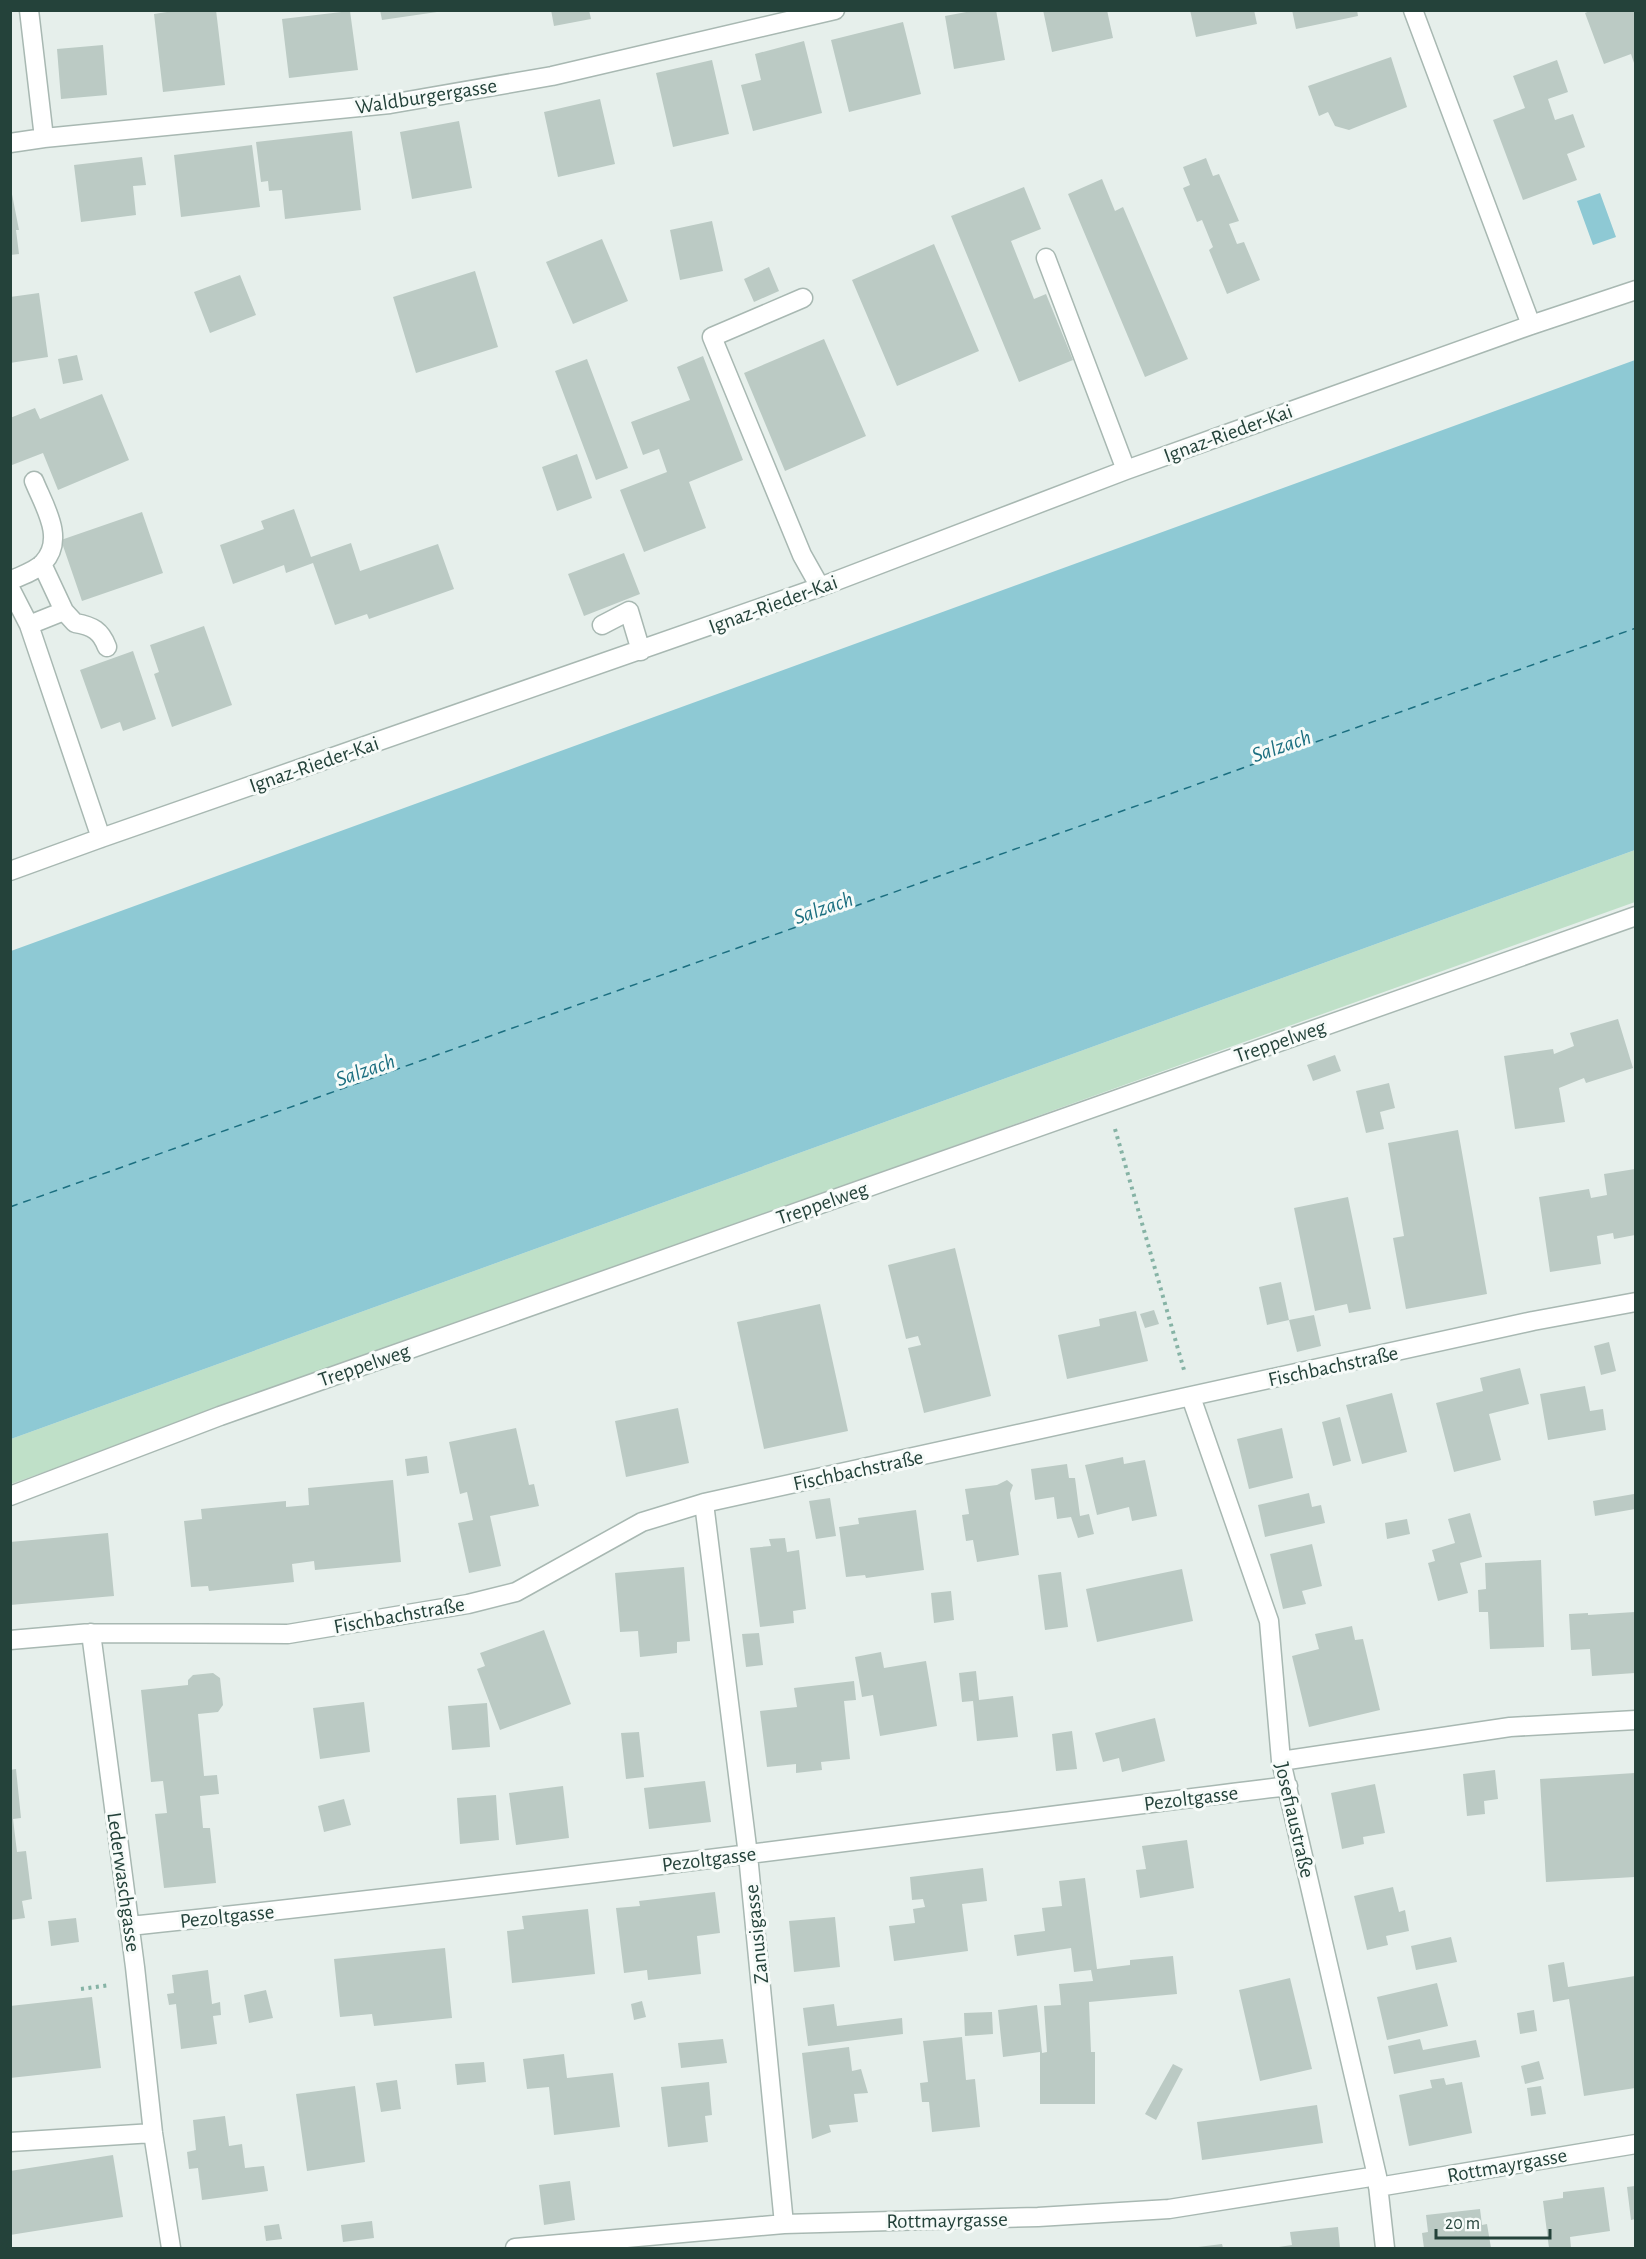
<svg xmlns="http://www.w3.org/2000/svg" width="1646" height="2259" font-family="'Alegreya Sans',sans-serif">
<style>
.green{fill:#bfe0c8}
.water{fill:#8ec9d4}
.lines{fill:none;stroke-linecap:round;stroke-linejoin:round}
.ferry{stroke:#1c6f80;stroke-width:1.5;stroke-dasharray:8 6;stroke-linecap:butt}
.building{fill:#bbcac4}
.minor-casing{stroke:#a8b8b2;stroke-width:21}
.path{stroke:#86b3a5;stroke-width:4;stroke-dasharray:3 4.5;stroke-linecap:butt}
.minor{stroke:#fff;stroke-width:18}
.labels{text-anchor:middle;stroke-width:6;stroke-linejoin:round;paint-order:stroke}
.street-label{font-size:21px;fill:#24423a;stroke:#f7fbf9}
.water-label{font-size:22px;font-style:italic;fill:#1c6f80;stroke:#f7fbf9}
</style>
<rect width="100%" height="100%" fill="#e6efeb"/>
<path class="green" d="M1635,850V902L11,1484V1439Z"/>
<path class="water" d="M1600,193L1616,237L1593,245L1577,201Z
M1635,360V850L11,1439V951Z"/>
<g class="lines">
<path class="ferry" d="M10,1207L1636,628"/>
</g>
<path class="building" d="M180,10H216L225,85L163,92L154,14Z
M380,10H436L437,12L382,20Z
M551,10H589L591,19L554,26Z
M977,10H996L1005,60L954,69L945,16Z
M1043,10H1107L1113,38L1052,52Z
M1190,10H1254L1257,24L1196,37Z
M1292,10H1357L1358,16L1296,29Z
M1592,10H1635V66L1631,54L1604,64L1585,13Z
M350,11L358,70L289,78L282,19Z
M903,22L921,94L849,112L831,40Z
M804,41L822,113L753,131L741,85L761,80L755,54Z
M103,45L107,95L61,99L57,49Z
M1391,57L1407,107L1349,130L1335,126L1328,112L1319,116L1308,86Z
M712,60L729,134L673,147L656,73Z
M1557,60L1568,92L1548,99L1555,120L1573,114L1585,147L1567,154L1577,180L1523,200L1493,120L1525,108L1513,76Z
M600,99L615,164L558,177L544,112Z
M459,121L472,188L412,199L400,132Z
M352,131L361,210L285,219L282,190L269,191L268,181L261,182L256,142Z
M252,145L260,207L181,217L174,155Z
M142,157L146,185L133,186L136,215L81,222L74,165Z
M1206,158L1213,176L1219,174L1239,221L1229,224L1237,244L1244,242L1260,280L1227,294L1209,250L1213,247L1202,220L1197,222L1183,188L1190,185L1183,167Z
M1102,179L1115,211L1123,207L1188,359L1145,377L1068,194Z
M10,184L19,230H16L19,254L10,255Z
M1024,187L1041,229L1011,241L1034,299L1046,294L1073,360L1019,382L951,216Z
M712,221L723,271L680,280L670,230Z
M602,239L628,301L573,324L546,262Z
M934,244L979,351L897,386L852,280Z
M769,267L779,291L754,302L744,279Z
M475,271L498,347L416,373L393,297Z
M240,275L256,315L210,333L194,292Z
M39,293L48,357L10,363V297Z
M824,339L866,436L785,471L744,373Z
M77,355L83,380L63,384L58,359Z
M703,356L743,460L689,482L706,528L644,552L620,490L667,472L659,449L643,455L631,422L690,400L677,367Z
M587,359L628,468L596,480L555,371Z
M102,394L129,460L58,490L43,453L12,465L10,461V418L35,408L40,419Z
M577,454L592,498L557,511L542,467Z
M294,509L311,557L351,543L360,571L438,544L454,589L369,619L367,614L335,625L313,563L286,573L284,565L233,584L220,545L264,529L261,521Z
M142,512L163,573L82,601L61,540Z
M624,553L640,594L584,616L568,574Z
M204,626L232,705L172,727L154,674L159,672L150,645Z
M133,651L156,719L123,731L120,722L101,729L80,670Z
M1618,1019L1633,1068L1586,1083L1584,1078L1559,1088L1565,1122L1515,1129L1504,1056L1553,1049L1554,1054L1574,1046L1570,1033Z
M1335,1055L1341,1071L1313,1081L1307,1065Z
M1389,1083L1395,1108L1380,1112L1384,1129L1366,1133L1356,1091Z
M1458,1130L1487,1294L1406,1309L1393,1238L1404,1236L1388,1143Z
M1635,1169V1235L1614,1239L1613,1233L1597,1236L1601,1264L1550,1272L1539,1197L1589,1189L1591,1198L1607,1195L1604,1174Z
M1348,1197L1371,1309L1349,1313L1347,1304L1315,1311L1294,1208Z
M955,1248L991,1396L924,1413L908,1348L921,1345L918,1336L906,1339L888,1265Z
M1281,1282L1289,1320L1267,1325L1259,1287Z
M820,1304L848,1431L764,1449L737,1322Z
M1154,1310L1159,1324L1145,1328L1140,1314Z
M1136,1311L1148,1361L1067,1379L1058,1335L1100,1326L1099,1319Z
M1314,1315L1321,1346L1297,1352L1289,1320Z
M1609,1342L1616,1371L1601,1375L1594,1346Z
M1520,1368L1529,1404L1489,1414L1501,1460L1454,1472L1436,1403L1483,1391L1480,1378Z
M1585,1386L1590,1411L1603,1409L1606,1430L1548,1440L1540,1394Z
M1392,1393L1407,1452L1362,1464L1346,1405Z
M678,1408L689,1463L626,1477L615,1421Z
M1340,1417L1351,1461L1333,1466L1322,1422Z
M516,1428L529,1485L534,1484L539,1506L490,1516L501,1566L469,1573L458,1523L473,1520L467,1492L460,1494L449,1442Z
M1282,1428L1293,1478L1249,1489L1237,1439Z
M427,1456L429,1473L407,1476L405,1459Z
M1123,1457L1124,1464L1145,1460L1157,1516L1132,1521L1129,1507L1097,1515L1085,1465Z
M1067,1464L1069,1478H1075L1080,1516L1089,1514L1094,1534L1078,1538L1071,1517L1057,1519L1054,1497L1035,1500L1031,1469Z
M393,1480L401,1562L315,1570L314,1561L292,1564L294,1582L209,1591L208,1586L191,1587L184,1521L202,1519L201,1509L286,1501V1507L309,1505L308,1488Z
M1007,1480L1013,1485L1010,1493L1019,1555L977,1562L973,1540L966,1541L962,1515L969,1514L965,1489L997,1485Z
M1309,1493L1312,1507L1321,1505L1325,1523L1265,1537L1258,1505Z
M1634,1494L1635,1509L1595,1516L1593,1501Z
M830,1498L836,1536L816,1539L809,1501Z
M916,1510L924,1570L866,1578L865,1575L846,1577L839,1527L859,1524L858,1518Z
M1470,1513L1482,1557L1460,1563L1468,1593L1438,1601L1428,1563L1435,1561L1432,1550L1455,1543L1448,1519Z
M1407,1519L1410,1534L1387,1539L1385,1523Z
M108,1533L114,1596L10,1605V1542Z
M785,1538L787,1552L799,1550L806,1609L793,1611L794,1623L760,1627L750,1548L771,1546L769,1539Z
M1312,1544L1322,1586L1302,1591L1306,1604L1283,1609L1270,1554Z
M1541,1560L1544,1647L1490,1649L1488,1612H1479L1478,1590L1486,1589L1485,1563Z
M684,1567L690,1641L677,1642V1653L640,1657L638,1631L620,1632L615,1573Z
M1182,1569L1193,1621L1097,1642L1086,1589Z
M1061,1572L1068,1627L1045,1630L1038,1575Z
M951,1591L954,1620L934,1623L931,1593Z
M1635,1612V1673L1592,1676L1590,1649L1571,1650L1569,1614L1588,1613V1615Z
M1352,1626L1355,1640L1363,1639L1380,1710L1309,1727L1292,1656L1319,1649L1315,1634Z
M544,1630L571,1704L500,1730L477,1669L485,1666L480,1653Z
M759,1633L763,1665L746,1667L742,1634Z
M881,1652L884,1668L926,1661L937,1726L880,1736L873,1695L862,1697L855,1657Z
M976,1671L979,1700L1013,1696L1018,1737L977,1741L973,1701L962,1702L959,1673Z
M213,1673L220,1678L223,1705L218,1712L198,1714L204,1776L217,1775L219,1794L200,1796L203,1828H210L216,1883L164,1888L155,1814L167,1813L163,1781L151,1782L141,1690L188,1685V1680L193,1675Z
M854,1681L856,1700L844,1701L850,1759L821,1762L822,1770L796,1773V1764L767,1767L760,1711L797,1707L794,1688Z
M364,1702L370,1752L320,1759L313,1708Z
M487,1703L490,1747L452,1750L448,1706Z
M1155,1718L1165,1761L1122,1772L1119,1758L1103,1762L1095,1733Z
M1072,1731L1077,1769L1056,1771L1052,1734Z
M639,1732L644,1777L626,1779L621,1733Z
M16,1769L21,1818L13,1819L17,1852L26,1851L32,1899L22,1901L25,1918L10,1920V1770Z
M1495,1770L1498,1799L1484,1801L1485,1814L1467,1816L1463,1774Z
M1635,1773V1877L1546,1882L1540,1779Z
M705,1781L711,1822L649,1829L644,1788Z
M1375,1784L1385,1833L1363,1837L1364,1844L1342,1849L1331,1793Z
M563,1786L569,1838L516,1845L509,1793Z
M496,1795L499,1840L460,1844L457,1798Z
M344,1799L351,1825L324,1832L318,1806Z
M1187,1840L1194,1888L1140,1898L1136,1870L1146,1869L1142,1846Z
M983,1868L987,1901L962,1904L968,1951L894,1961L889,1926L915,1923L913,1909L925,1907L923,1899L912,1900L910,1877Z
M1085,1878L1097,1969L1130,1965V1960L1173,1956L1177,1994L1089,2002L1091,2052H1095V2104H1040V2052L1003,2057L998,2010L1037,2005L1042,2053L1047,2052L1044,2006L1061,2005L1059,1984L1093,1981L1091,1970L1074,1972L1071,1948L1017,1956L1014,1935L1045,1931L1042,1908L1062,1906L1059,1881Z
M1393,1887L1399,1912L1405,1910L1409,1931L1386,1936L1388,1945L1367,1950L1354,1896Z
M715,1892L720,1933L697,1936L701,1974L648,1980L647,1970L624,1973L616,1908L640,1906L639,1901Z
M588,1909L595,1974L512,1983L507,1931L524,1929L522,1916Z
M835,1917L840,1967L794,1972L789,1921Z
M76,1918L79,1942L51,1946L48,1921Z
M1451,1937L1457,1962L1416,1970L1411,1946Z
M445,1948L452,2018L374,2026L372,2014L340,2017L334,1959Z
M1564,1962L1568,1987L1635,1976V2088L1584,2096L1569,1999L1553,2002L1548,1965Z
M208,1970L212,2004L220,2002L221,2015L213,2016L217,2044L181,2049L176,2004L169,2005L167,1994L174,1993L172,1975Z
M1290,1978L1312,2069L1260,2081L1239,1990Z
M1437,1983L1448,2026L1387,2040L1377,1997Z
M266,1990L273,2018L249,2023L244,1995Z
M92,1997L101,2068L10,2078V2006Z
M642,2001L646,2017L634,2020L631,2004Z
M834,2004L837,2026L902,2018L903,2034L808,2046L803,2008Z
M1534,2010L1537,2031L1520,2034L1517,2013Z
M992,2012L993,2034L965,2036L964,2013Z
M962,2037L966,2080L975,2079L980,2127L932,2132L929,2102H922L920,2083L928,2082L923,2041Z
M723,2039L727,2063L681,2068L678,2043Z
M1420,2039L1423,2050L1476,2040L1480,2057L1394,2074L1388,2046Z
M849,2047L852,2071L861,2069L868,2093L854,2094L858,2122L829,2125L831,2132L812,2139L802,2053Z
M564,2054L567,2078L613,2073L620,2127L554,2135L549,2087L527,2089L523,2059Z
M1539,2061L1544,2079L1525,2084L1521,2066Z
M484,2062L486,2082L457,2085L455,2064Z
M1173,2064L1183,2069L1156,2120L1145,2114Z
M1444,2078L1446,2085L1462,2082L1472,2133L1409,2146L1399,2095L1432,2088L1430,2080Z
M397,2080L401,2109L381,2112L376,2083Z
M709,2082L712,2115L705,2116L708,2142L668,2147L661,2087Z
M355,2086L365,2162L307,2171L296,2094Z
M1541,2086L1546,2114L1531,2116L1527,2088Z
M1317,2105L1323,2143L1202,2160L1197,2122Z
M225,2116L229,2146L242,2144L245,2168L264,2166L268,2191L202,2200L198,2168L189,2169L187,2152L196,2150L193,2120Z
M113,2155L123,2217L10,2235V2171Z
M570,2181L575,2220L544,2225L539,2185Z
M1635,2186V2219L1631,2220L1627,2187Z
M1604,2187L1610,2231L1570,2237L1571,2248H1549L1543,2201L1563,2198V2192Z
M1480,2209L1482,2225L1487,2224L1491,2248H1424L1422,2233L1428,2232L1426,2215Z
M372,2221L374,2238L343,2242L341,2225Z
M279,2224L282,2239L266,2241L264,2226Z
M1338,2227L1340,2248H1272L1292,2245L1290,2232Z
M1222,2244L1223,2248H1198V2247Z"/>
<g class="lines">
<g class="minor-casing">
<path id="minor" d="M29,10L44,138
M1413,10L1531,325
M10,143L44,138L390,104L552,76L835,10
M1046,258L1126,470
M803,298L712,337L802,555L820,587
M42,564L64,611
M10,581C20,576 36,571 43,563C66,539 44,506 34,481
M10,588L29,625L101,838
M29,625L64,611L75,623C93,626 101,631 107,647
M602,625L629,611L641,651
M10,871L101,838L820,587L1126,470L1531,325L1636,290
M1191,1397L1269,1621L1281,1761L1377,2176L1385,2248
M10,1496L220,1416L1636,916
M704,1503L748,1855L784,2224
M91,1633L135,1967L153,2133L171,2248
M10,1640L91,1633L288,1634L468,1604L516,1592L642,1522L704,1503L1533,1321L1636,1302
M1281,1761L1510,1727L1636,1720
M130,1926C517,1886 902,1834 1288,1786
M10,2142L153,2133
M1378,2187L1636,2144
M515,2248L784,2224L1038,2217L1169,2209L1377,2176"/>
</g>
<path class="path" d="M1115,1129L1184,1370
M81,1989L110,1985"/>
<use href="#minor" class="minor"/>
</g>
<g class="labels">
<g class="street-label">
<text transform="translate(426 96) rotate(-9)" y="7">Waldburgergasse</text>
<text transform="translate(1228 433) rotate(-20)" y="7">Ignaz-Rieder-Kai</text>
<text transform="translate(773 604) rotate(-20)" y="7">Ignaz-Rieder-Kai</text>
<text transform="translate(314 764) rotate(-19)" y="7">Ignaz-Rieder-Kai</text>
<text transform="translate(1280 1041) rotate(-19)" y="7">Treppelweg</text>
<text transform="translate(822 1203) rotate(-19)" y="7">Treppelweg</text>
<text transform="translate(364 1365) rotate(-19)" y="7">Treppelweg</text>
<text transform="translate(1333 1366) rotate(-12)" y="7">Fischbachstraße</text>
<text transform="translate(858 1470) rotate(-12)" y="7">Fischbachstraße</text>
<text transform="translate(399 1615) rotate(-10)" y="7">Fischbachstraße</text>
<text transform="translate(1191 1798) rotate(-7)" y="7">Pezoltgasse</text>
<text transform="translate(1295 1820) rotate(77)" y="7">Josefiaustraße</text>
<text transform="translate(709 1859) rotate(-7)" y="7">Pezoltgasse</text>
<text transform="translate(124 1882) rotate(82)" y="7">Lederwaschgasse</text>
<text transform="translate(227 1916) rotate(-6)" y="7">Pezoltgasse</text>
<text transform="translate(756 1934) rotate(-96)" y="7">Zanusigasse</text>
<text transform="translate(1507 2165) rotate(-10)" y="7">Rottmayrgasse</text>
<text transform="translate(947 2220) rotate(-1)" y="7">Rottmayrgasse</text>
</g>
<g class="water-label">
<text transform="translate(1281 745) rotate(-19)" y="8">Salzach</text>
<text transform="translate(823 907) rotate(-19)" y="8">Salzach</text>
<text transform="translate(365 1069) rotate(-19)" y="8">Salzach</text>
</g>
</g>
<rect width="1646" height="2259" fill="none" stroke="#24423a" stroke-width="24"/>
<path d="M1436 2229v9h114v-9" fill="none" stroke="#24423a" stroke-width="3"/>
<text x="1445" y="2229" font-size="18" fill="#24423a" stroke="#f7fbf9" stroke-width="4.5" paint-order="stroke">20 m</text>
</svg>
